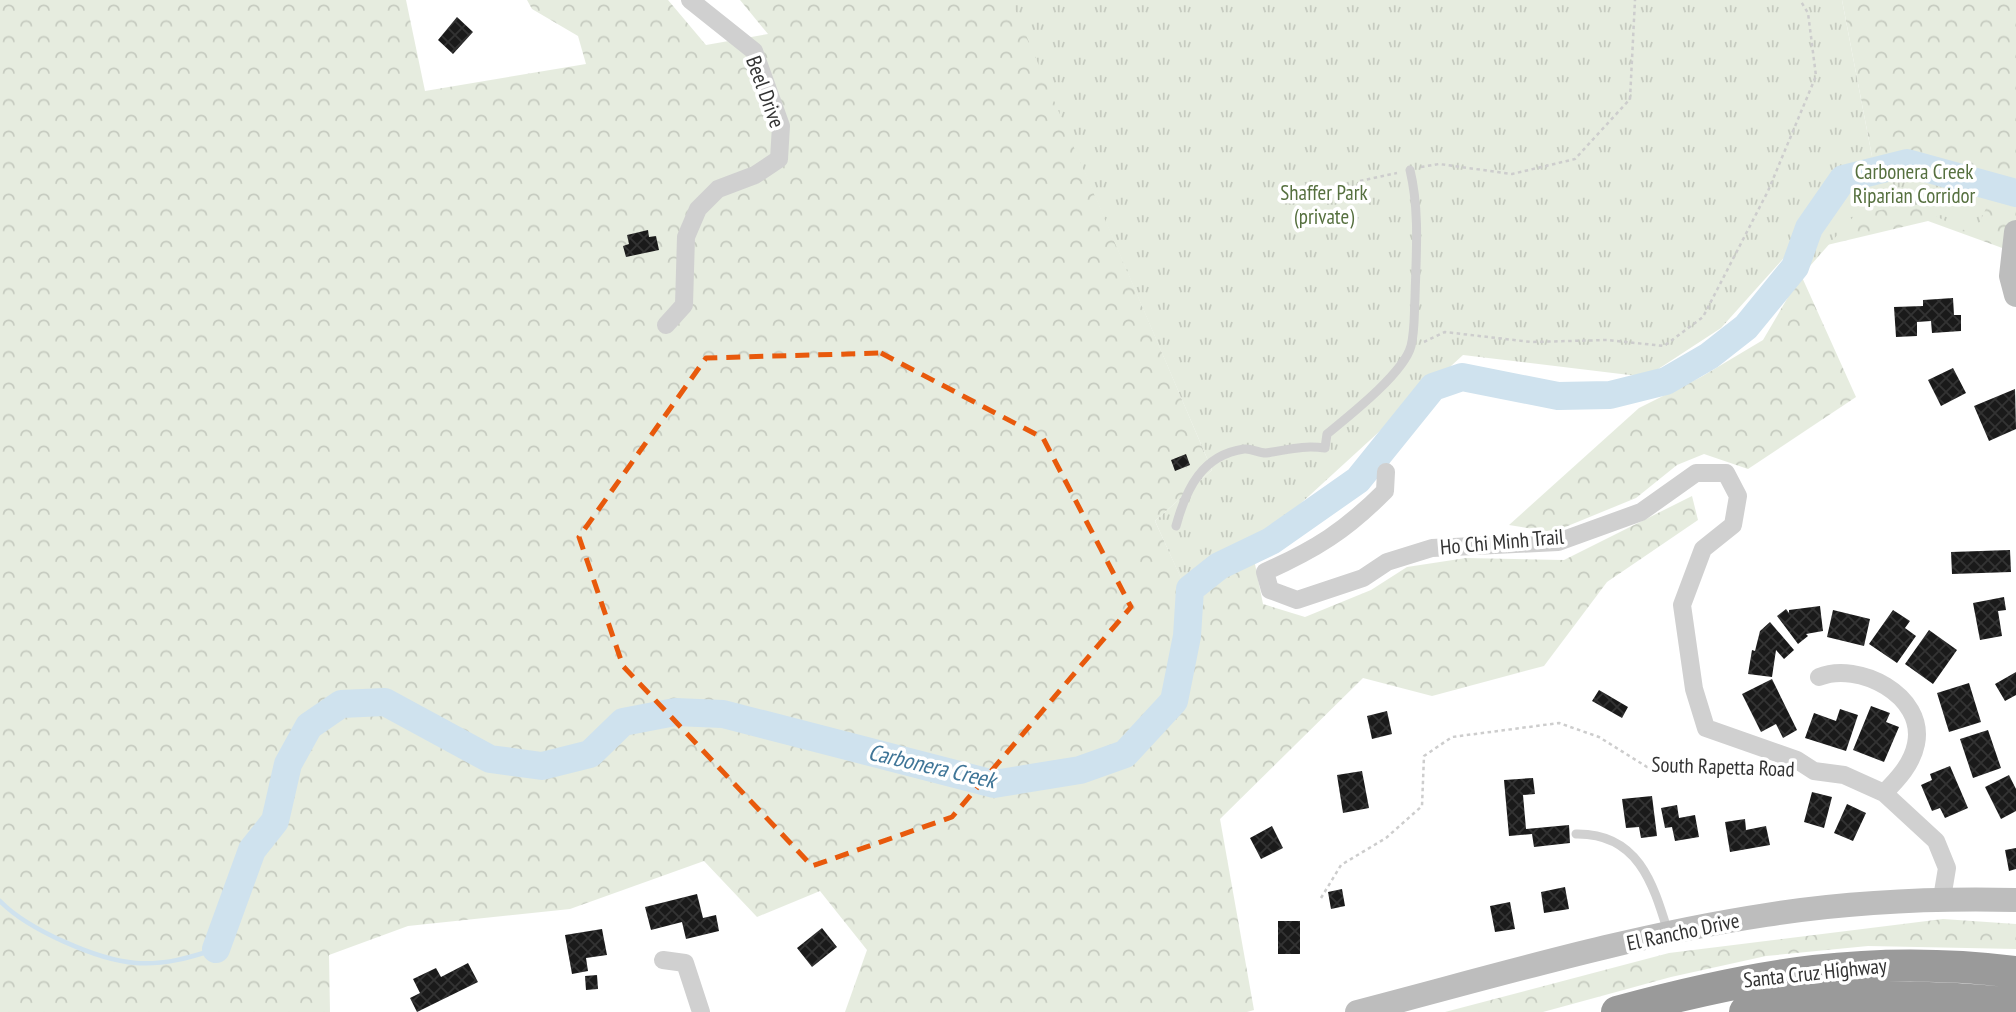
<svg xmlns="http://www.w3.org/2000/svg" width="2016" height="1012" font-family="'PT Sans Narrow',sans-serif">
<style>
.forest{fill:url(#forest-crowns)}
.park{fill:url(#park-tufts)}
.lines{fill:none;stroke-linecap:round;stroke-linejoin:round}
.stream{stroke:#cfe2ee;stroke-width:4.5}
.river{stroke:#cfe2ee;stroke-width:28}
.building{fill:url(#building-cross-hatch)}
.path{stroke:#cdcdcd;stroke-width:2.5;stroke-dasharray:3.5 3.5;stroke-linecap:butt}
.lane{stroke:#d0d0d0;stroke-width:9}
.street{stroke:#d0d0d0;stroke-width:18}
.secondary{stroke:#bdbdbd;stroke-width:24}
.highway{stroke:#9a9a9a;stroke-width:32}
.marked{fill:none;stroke:#e8590c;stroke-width:5;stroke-dasharray:14 9;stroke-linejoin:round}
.labels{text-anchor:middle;stroke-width:7;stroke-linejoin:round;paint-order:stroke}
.street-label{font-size:21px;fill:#333;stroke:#fff}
.park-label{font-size:21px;fill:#56703f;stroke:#fff}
.water-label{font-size:23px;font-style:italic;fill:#3f7597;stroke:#fff}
</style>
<defs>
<pattern id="forest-crowns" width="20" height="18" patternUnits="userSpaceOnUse" patternTransform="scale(1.75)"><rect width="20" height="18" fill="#e6ecdf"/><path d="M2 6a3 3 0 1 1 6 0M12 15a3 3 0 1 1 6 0" fill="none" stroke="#c6cbc0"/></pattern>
<pattern id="park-tufts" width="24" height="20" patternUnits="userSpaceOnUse" patternTransform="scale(1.75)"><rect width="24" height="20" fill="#e6ecdf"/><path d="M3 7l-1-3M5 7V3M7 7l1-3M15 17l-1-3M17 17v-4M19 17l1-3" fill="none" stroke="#c6cbc0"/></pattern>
<pattern id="building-cross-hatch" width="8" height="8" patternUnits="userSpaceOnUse" patternTransform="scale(1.75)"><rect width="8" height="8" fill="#1a1a1a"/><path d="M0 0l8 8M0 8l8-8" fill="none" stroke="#333"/></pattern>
</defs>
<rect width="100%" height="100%" fill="#fff"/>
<path class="forest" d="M0,0H406L425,91L586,64L578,36L532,9L527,0H668L706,45L768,34L740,0H1012L1212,470L1155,521L1192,602L1252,549L1263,604L1305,617L1371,590L1407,567L1466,558L1564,560L1692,496L1698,520L1607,582L1544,666L1432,696L1363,678L1220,819L1254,1010L1247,1012H845L867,950L820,891L757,917L704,861L570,909L408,926L329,955L330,1012H0Z
M1842,0H2016V253L1928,221L1827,245L1875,172Z
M1801,275L1856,397L1748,469L1704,454L1677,465L1636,498L1553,532L1509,525L1639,408L1701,377L1763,340Z
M1943,919L2016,924V949L1868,946L1766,956L1671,977L1543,1012H1445L1669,953Z"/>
<path class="park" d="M1011,0H1842L1875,172L1940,156L1996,186L1974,235L1911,204L1855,215L1802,275L1790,251L1721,328L1646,377L1463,355L1192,603L1155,521L1212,470Z"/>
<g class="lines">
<path class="stream" d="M0,901C27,929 97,960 136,963C164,965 189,958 216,949"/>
<path class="river" d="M216,949L252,850L275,821L288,764L309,726L341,704L385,702L490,759L542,766L590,754L623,722L675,712L723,714L994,784L1080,770L1125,754L1174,701L1187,636L1190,589L1219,566L1271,541L1358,480L1433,387L1462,377L1558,396L1610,395L1666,381L1709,356L1746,327L1795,267L1809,228L1843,179L1907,163L2016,193"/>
</g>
<path class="building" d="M457,17L473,32L453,54L438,40Z
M648,230L649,237L656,236L659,250L626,257L623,246L629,244L627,235Z
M1953,298L1954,315H1961V331L1932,333L1931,321L1917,322V336L1896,337L1894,307L1923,306V300Z
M1953,368L1966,393L1941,406L1928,380Z
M2015,389L2016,429L1989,441L1974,406Z
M1186,454L1190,465L1175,471L1171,460Z
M2010,550L2011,572L1952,574L1951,552Z
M2004,597L2006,610L1998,611L2002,636L1980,640L1973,603Z
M1820,606L1823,631L1806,634L1808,636L1798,644L1777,616L1786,609L1789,613V610Z
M1833,610L1870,619L1864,646L1827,637Z
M1893,610L1910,621L1905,628L1916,636L1897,663L1869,644Z
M1770,622L1794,650L1784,659L1776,650L1772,677L1748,674L1752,650L1755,651L1760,631Z
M1929,630L1957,650L1933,684L1905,664Z
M2016,672V695L2005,701L1995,684Z
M1772,679L1797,730L1783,738L1776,724L1761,732L1742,694Z
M1969,683L1981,722L1949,732L1937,693Z
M1599,690L1628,707L1622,718L1592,701Z
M1871,706L1890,713L1886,722L1899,727L1884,762L1853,750Z
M1840,709L1858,715L1846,751L1805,738L1814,713L1836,721Z
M1387,711L1392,734L1372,739L1367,716Z
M1988,730L2001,768L1973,778L1960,739Z
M1950,766L1968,808L1945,818L1940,808L1932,811L1921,785L1932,780L1930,774Z
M1362,771L1369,808L1343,813L1337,775Z
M2009,775L2016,789V811L2001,819L1985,787Z
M1533,778L1535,794L1523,795L1526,829L1569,825L1570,843L1534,847L1532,834L1509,836L1504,780Z
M1812,792L1832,797L1824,828L1804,822Z
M1652,796L1657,836L1641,838L1639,827L1626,828L1622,799Z
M1847,804L1866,813L1853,841L1834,833Z
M1677,805L1679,818L1695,815L1699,837L1675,841L1672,827L1665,828L1661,808Z
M1745,819L1746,830L1766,826L1770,845L1730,852L1725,822Z
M1272,826L1283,848L1261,859L1250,838Z
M2016,848V869L2009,871L2005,850Z
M1565,887L1569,909L1544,913L1541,892Z
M1342,889L1345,906L1331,909L1328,892Z
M697,894L703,918L716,915L719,931L686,939L682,922L651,930L645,907Z
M1510,902L1515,929L1495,932L1490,906Z
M1278,921H1300V954H1278Z
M822,928L837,947L812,967L797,948Z
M602,929L607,955L586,958L588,971L572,974L565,935Z
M468,963L478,982L417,1012L410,998L420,993L413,979L436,968L441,977Z
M597,975L598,989L586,990L585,976Z"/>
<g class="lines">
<path class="path" d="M1421,167L1439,164L1512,174L1575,159L1630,99L1635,0
M1360,181L1397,173
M1424,342L1445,332L1531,342L1607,340L1664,346L1703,317L1768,191L1816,76L1808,13L1800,0
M1321,898L1341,865L1386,838L1422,806L1424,756L1452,737L1559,723L1599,737L1647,767L1773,770"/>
<path class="lane" d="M1176,526C1186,489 1202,455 1244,449C1251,448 1258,453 1266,453C1288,450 1301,445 1325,448L1327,434C1349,416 1404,373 1411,346C1415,331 1414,313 1415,298C1416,255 1420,212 1410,170
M1576,834C1638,833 1653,883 1668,932"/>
<path class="street" d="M666,325L684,305L686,237L698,209L718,189L755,175L779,159L781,126L754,51L690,0
M1386,472L1385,491C1345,531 1316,549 1265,572L1270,590L1297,600L1363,578L1387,562L1432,548L1558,542L1641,512L1696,473H1726L1738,496L1733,525L1703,549L1682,605L1694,689L1706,728L1797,760L1814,771L1844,775L1884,793L1936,841L1947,868L1942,898
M1819,677C1858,661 1926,695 1916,744C1912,764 1898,779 1884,793
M663,960L685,963L701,1012"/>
<path class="secondary" d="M2016,232L2011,276L2016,295
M1357,1012C1492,977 1628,936 1766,915C1848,902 1933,898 2016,900"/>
<path class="highway" d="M1617,1012C1756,974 1871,954 2016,972
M1745,1012C1835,994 1925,994 2016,1004"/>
</g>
<path class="marked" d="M881,353L1043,438L1131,607L952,817L812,866L623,666L579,537L706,358Z"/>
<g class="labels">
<g class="street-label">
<text transform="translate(765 92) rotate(70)" y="7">Beel Drive</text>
<text transform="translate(1502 542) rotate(-5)" y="7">Ho Chi Minh Trail</text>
<text transform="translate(1723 767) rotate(2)" y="7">South Rapetta Road</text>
<text transform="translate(1683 932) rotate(-12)" y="7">El Rancho Drive</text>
<text transform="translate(1815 973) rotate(-6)" y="7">Santa Cruz Highway</text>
</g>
<g class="park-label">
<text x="1914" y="179">Carbonera Creek<tspan x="1914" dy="24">Riparian Corridor</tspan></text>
<text x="1324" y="200">Shaffer Park<tspan x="1324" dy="24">(private)</tspan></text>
</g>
<g class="water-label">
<text transform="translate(932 766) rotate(13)" y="8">Carbonera Creek</text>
</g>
</g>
</svg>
